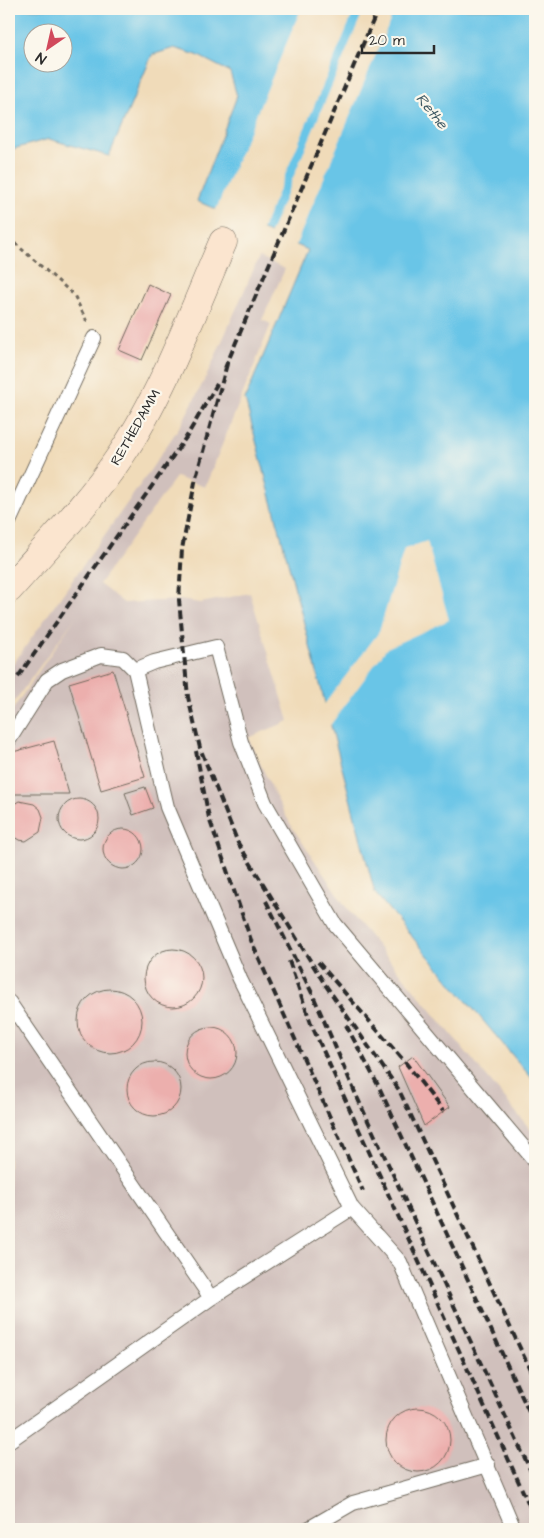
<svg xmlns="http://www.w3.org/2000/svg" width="544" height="1538" font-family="'Architects Daughter',sans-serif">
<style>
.industrial{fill:#d0c0bc}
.water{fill:#69c5e7;stroke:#4a7889;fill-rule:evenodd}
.pier{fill:#f0dbb9}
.building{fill:#ecafad}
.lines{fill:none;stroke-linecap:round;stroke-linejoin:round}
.service-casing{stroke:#70695d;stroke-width:16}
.secondary-casing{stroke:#70695d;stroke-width:29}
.path{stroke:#70695d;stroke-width:3;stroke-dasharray:4 4;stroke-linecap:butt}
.service{stroke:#fff;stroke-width:14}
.secondary{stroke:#fbe5cf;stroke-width:28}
.rail{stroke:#2b2b2b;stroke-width:4;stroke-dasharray:8 4;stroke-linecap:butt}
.labels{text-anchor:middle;stroke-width:4.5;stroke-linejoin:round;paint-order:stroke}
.street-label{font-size:14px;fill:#2b2b2b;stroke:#fbf7ec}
.water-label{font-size:15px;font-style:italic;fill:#3e5963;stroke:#fbf7ec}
</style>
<rect width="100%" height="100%" fill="#fbf7ec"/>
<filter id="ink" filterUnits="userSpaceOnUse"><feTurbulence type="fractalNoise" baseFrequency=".02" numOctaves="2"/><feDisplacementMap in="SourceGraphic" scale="10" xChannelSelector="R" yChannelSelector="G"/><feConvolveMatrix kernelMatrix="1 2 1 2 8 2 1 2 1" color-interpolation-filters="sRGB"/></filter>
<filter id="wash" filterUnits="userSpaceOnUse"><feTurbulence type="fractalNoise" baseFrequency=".0096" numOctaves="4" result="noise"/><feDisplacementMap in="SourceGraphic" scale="20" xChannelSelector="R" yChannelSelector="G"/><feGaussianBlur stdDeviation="1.12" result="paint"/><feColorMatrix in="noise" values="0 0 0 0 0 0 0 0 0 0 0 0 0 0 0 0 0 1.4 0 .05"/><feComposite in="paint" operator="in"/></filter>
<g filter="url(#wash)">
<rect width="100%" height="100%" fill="#f0dbb9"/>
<path class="industrial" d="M259,257L285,269L262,320L271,324L205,487L176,477L99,584L124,603L179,600L201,603L250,593L289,721L248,738L278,801L292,827L348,910L535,1135V1529H9V715L77,615L9,709V670L147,475L182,423L208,373Z"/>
<path class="water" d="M9,9H535V1082L375,893L245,399L308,250L197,201L237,96L230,72L197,55L174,48L152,55L109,156L49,139L9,150ZM32,32H62V62H32Z"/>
<path class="pier" d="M301,9H355L261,232L215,212Z
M364,9H395L295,247L269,235Z
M427,541L449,620L387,648L329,727L323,706L379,632L404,549Z"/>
<g id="blocks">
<path class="building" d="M148,284L171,295L142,360L119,350Z
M113,670L145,777L101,790L69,683Z
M54,741L69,794H14L9,753Z
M145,787L153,808L133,815L125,793Z
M59 819a20 20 0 1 1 40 0a20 20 0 1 1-40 0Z
M19,801L34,804L40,809L43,817L40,832L26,841L19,840L9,834V807Z
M103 849a20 20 0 1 1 40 0a20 20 0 1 1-40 0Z
M144 978a29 29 0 1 1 58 0a29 29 0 1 1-58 0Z
M78 1021a32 32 0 1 1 64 0a32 32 0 1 1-64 0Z
M185 1053a26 26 0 1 1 52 0a26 26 0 1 1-52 0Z
M413,1056L450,1107L424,1126L398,1067Z
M127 1089a27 27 0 1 1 54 0a27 27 0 1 1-54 0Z
M386 1440a32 32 0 1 1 64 0a32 32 0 1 1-64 0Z"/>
</g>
</g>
<g filter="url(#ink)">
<use href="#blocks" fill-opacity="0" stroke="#70695d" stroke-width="1"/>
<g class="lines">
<g class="service-casing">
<path id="service" d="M9,522L94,338
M135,670L167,807L240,979L352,1208L400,1262L514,1529
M9,740L47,680L62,670L101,655L123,658L135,670L154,662L216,647L241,742L265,803L335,924L535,1161
M9,1002L211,1298L352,1208
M9,1441L211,1298
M308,1529L353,1503L488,1465"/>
</g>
<g class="secondary-casing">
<path id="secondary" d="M9,589C47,546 89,503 121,455C163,393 193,311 223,242"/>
</g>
<path class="path" d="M9,238L74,295L87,322"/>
<use href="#service" class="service"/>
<use href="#secondary" class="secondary"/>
<path class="rail" d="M227,364L196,477L182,549L179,600L188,697L200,748L238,843L324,983L399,1090L535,1380
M225,368L378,9
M18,677L187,436L217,384
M196,751L209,818L252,943L363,1191
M266,901L312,993L357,1097L535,1480
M289,961L312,1026L535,1518
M318,962L405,1062L443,1111
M346,1025L379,1087L535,1425"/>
</g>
</g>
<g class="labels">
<g class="street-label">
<text transform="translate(135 427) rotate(-60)" y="5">RETHEDAMM</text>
</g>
<g class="water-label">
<text transform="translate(432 111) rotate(51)" y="5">Rethe</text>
</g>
</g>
<rect width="544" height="1538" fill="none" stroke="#fbf7ec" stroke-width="30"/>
<g transform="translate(48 48) rotate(214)"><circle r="24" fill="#fbf7ec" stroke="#a8a59f"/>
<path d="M0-4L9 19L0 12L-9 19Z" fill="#d1495b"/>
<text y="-8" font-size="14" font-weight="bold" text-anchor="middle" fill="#2b2b2b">N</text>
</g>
<path d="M362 45v8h72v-8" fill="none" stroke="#2b2b2b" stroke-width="2.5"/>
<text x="369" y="45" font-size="15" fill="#2b2b2b" stroke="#fbf7ec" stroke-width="4" paint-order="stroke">20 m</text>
</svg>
